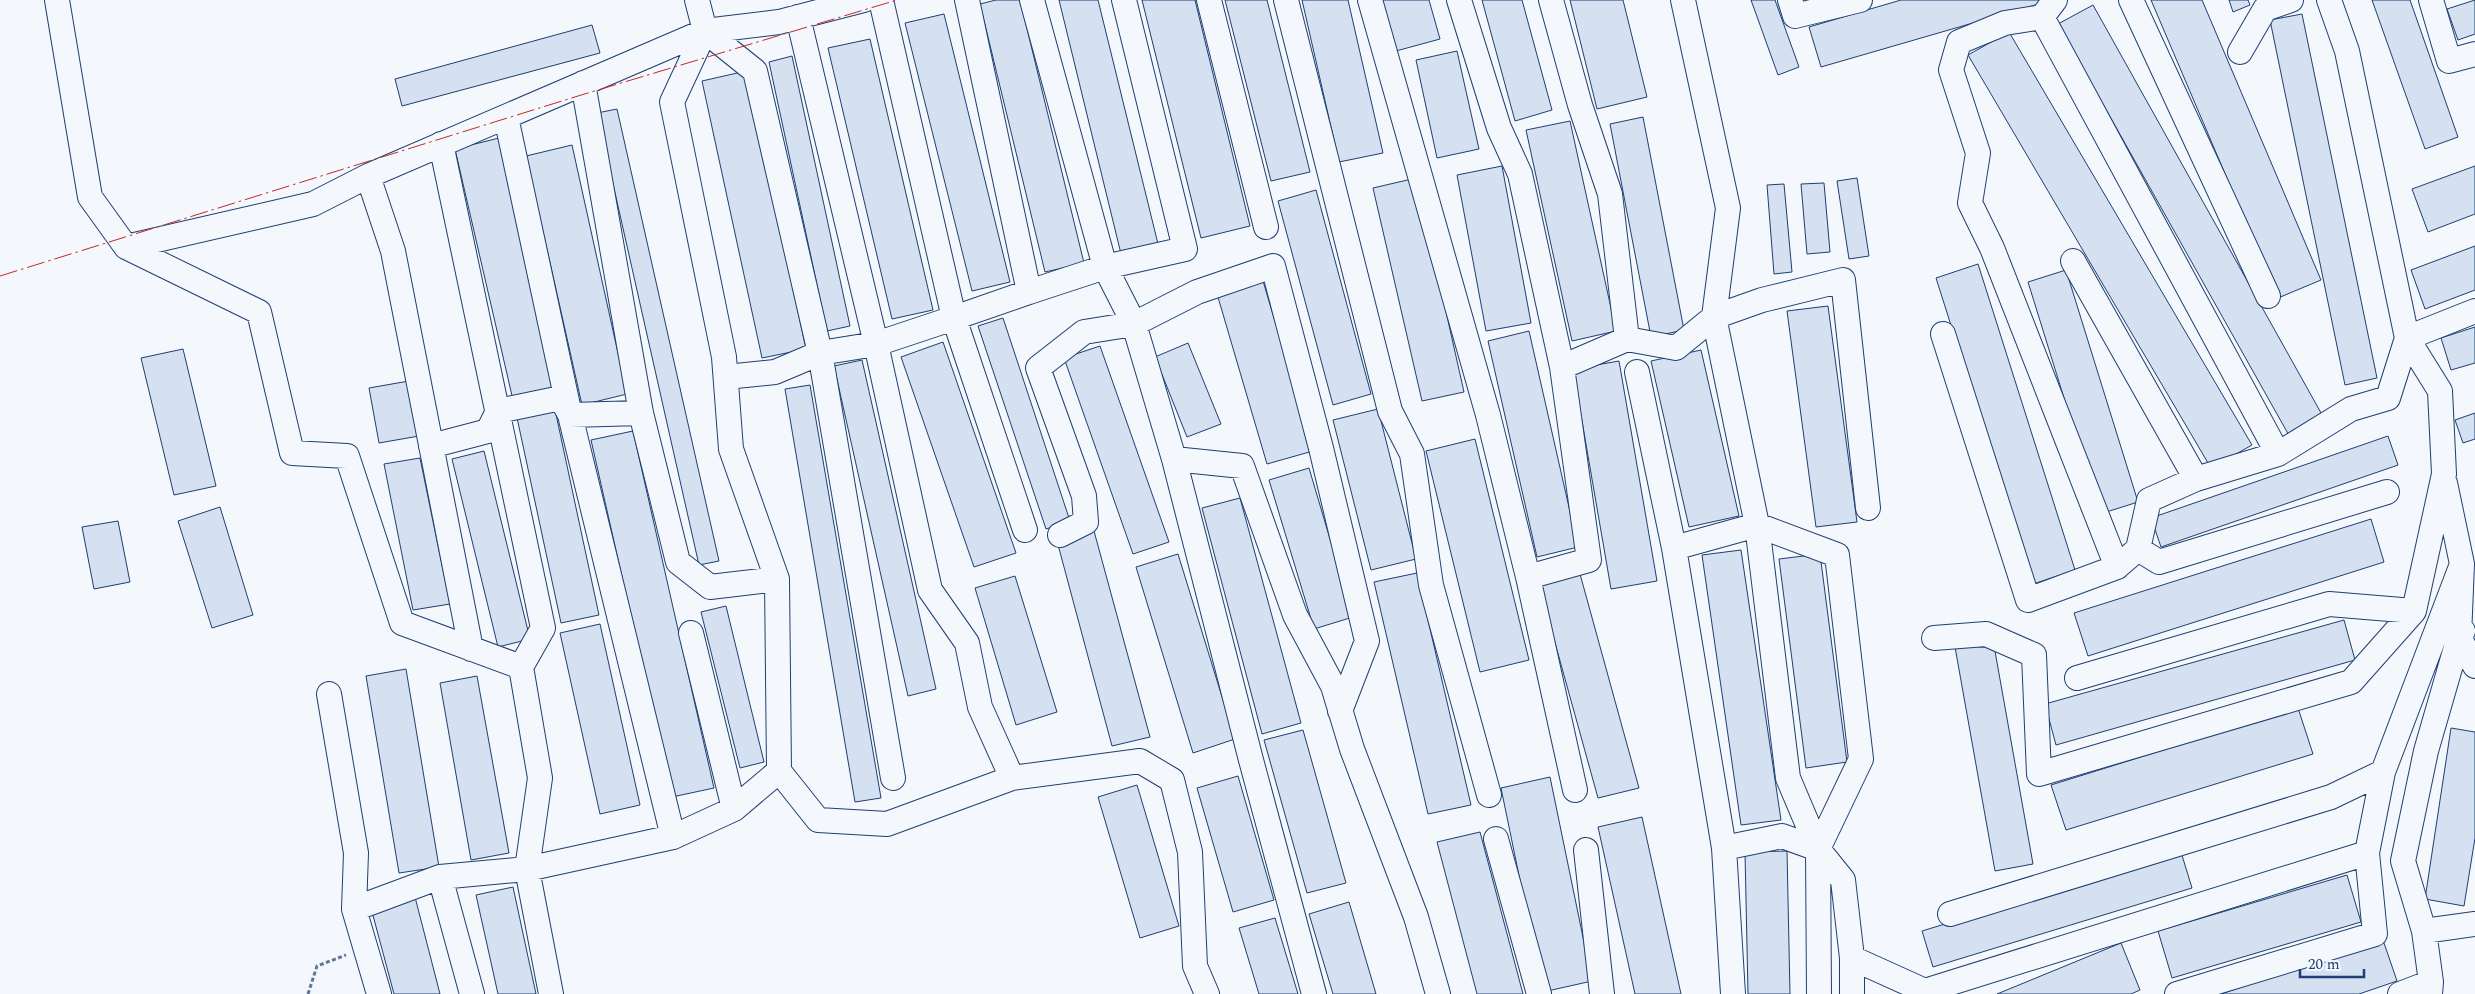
<svg xmlns="http://www.w3.org/2000/svg" width="2475" height="994" font-family="Spectral,serif">
<style>
.building{fill:#d5e0f0;stroke:#1d3f73}
.lines{fill:none;stroke-linecap:round;stroke-linejoin:round}
.minor-casing{stroke:#1d3f73;stroke-width:26}
.path{stroke:#5e769c;stroke-width:3;stroke-dasharray:4 2.5;stroke-linecap:butt}
.minor{stroke:#f4f7fb;stroke-width:24}
.power{stroke:#c62828;stroke-width:1;stroke-dasharray:18 4 2.5 4;stroke-linecap:butt}
</style>
<rect width="100%" height="100%" fill="#f4f7fb"/>
<path class="building" d="M996,0H1020L1084,263L1045,272L980,4Z
M1059,0H1098L1160,252L1123,262Z
M1142,0H1195L1250,226L1201,238Z
M1225,0H1267L1310,172L1271,181Z
M1302,0H1348L1383,153L1339,162Z
M1382,0H1429L1440,39L1396,51Z
M1482,0H1522L1552,110L1515,121Z
M1570,0H1623L1647,97L1597,109Z
M1751,0H1775L1799,67L1778,75Z
M1901,0H2041L2042,3L1821,67L1809,27Z
M2151,0H2202L2321,280L2278,298Z
M2229,0H2248L2250,5L2233,12Z
M2372,0H2410L2458,137L2425,149Z
M2475,0V34L2458,40L2447,9Z
M2093,5L2325,420L2291,439L2058,24Z
M944,14L1010,282L972,291L905,23Z
M2302,14L2377,378L2345,385L2270,20Z
M592,25L600,53L402,106L395,79Z
M2009,32L2252,445L2211,468L1968,55Z
M870,39L933,310L892,319L828,48Z
M1457,51L1479,149L1437,158L1416,60Z
M792,56L850,326L827,331L769,62Z
M746,71L806,349L762,358L702,81Z
M617,109L719,561L699,565L597,113Z
M1643,117L1684,330L1651,337L1610,124Z
M1570,121L1616,331L1572,341L1526,130Z
M499,138L557,389L513,400L455,149Z
M572,145L627,394L582,405L526,156Z
M1502,166L1531,323L1486,331L1457,175Z
M2475,166V214L2428,232L2412,189Z
M1416,178L1464,392L1422,401L1373,188Z
M1857,178L1869,256L1849,259L1837,181Z
M1824,183L1830,252L1807,254L1801,184Z
M1784,184L1792,272L1774,274L1767,185Z
M1316,190L1371,394L1333,405L1278,201Z
M2475,246V290L2425,309L2411,270Z
M1978,264L2075,570L2033,584L1936,278Z
M2066,270L2138,502L2100,514L2028,282Z
M1261,274L1313,451L1267,464L1215,287Z
M1828,306L1857,522L1816,527L1787,311Z
M1003,318L1070,521L1046,529L978,326Z
M2475,327V363L2451,370L2441,338Z
M1529,331L1578,547L1537,557L1488,341Z
M943,342L1016,553L974,567L901,357Z
M1188,343L1221,424L1187,437L1155,357Z
M1100,346L1169,542L1133,554L1064,358Z
M183,349L216,486L174,495L141,358Z
M1701,350L1739,516L1689,527L1651,361Z
M862,360L936,689L908,696L834,366Z
M1619,361L1657,581L1611,589L1573,369Z
M409,381L419,436L379,443L369,388Z
M810,385L881,798L855,802L785,389Z
M554,405L599,615L561,623L516,413Z
M1378,409L1416,559L1371,570L1333,420Z
M2475,413V439L2463,443L2455,420Z
M633,431L714,788L672,797L591,440Z
M2388,436L2398,465L2161,547L2151,518Z
M1475,439L1529,660L1480,672L1426,451Z
M484,451L530,639L498,647L452,459Z
M420,458L450,604L413,610L384,464Z
M1309,468L1353,617L1314,629L1269,480Z
M1240,498L1301,723L1262,734L1202,508Z
M220,507L253,615L212,628L178,521Z
M2371,519L2384,562L2088,656L2074,613Z
M118,521L130,582L94,589L82,527Z
M1094,531L1150,737L1112,746L1057,541Z
M1741,550L1781,820L1741,825L1702,555Z
M1178,554L1235,739L1193,753L1136,567Z
M1820,554L1847,762L1806,768L1779,559Z
M1417,573L1471,805L1428,814L1374,582Z
M1580,574L1639,788L1598,798L1539,585Z
M1015,576L1057,712L1016,725L975,588Z
M726,606L764,762L740,768L701,612Z
M2344,620L2355,660L2056,745L2045,704Z
M600,624L640,805L600,814L560,633Z
M1993,640L2033,864L1995,871L1955,647Z
M406,669L439,867L399,873L366,676Z
M477,676L509,853L471,860L440,683Z
M2298,708L2313,754L2066,830L2051,785Z
M2451,728L2475,732V838L2464,906L2425,899Z
M1303,730L1346,883L1307,893L1264,740Z
M1238,776L1274,900L1233,912L1197,788Z
M1550,777L1592,981L1543,992L1501,788Z
M1137,785L1179,926L1140,938L1098,797Z
M1642,817L1681,994H1635L1598,827Z
M1480,832L1523,994H1477L1437,842Z
M1787,851L1790,994H1748L1745,852Z
M2181,852L2192,888L1933,967L1922,931Z
M2347,875L2361,922L2172,978L2158,931Z
M513,887L536,994H498L476,895Z
M415,897L440,994H394L371,908Z
M1349,902L1376,994H1333L1309,914Z
M1275,918L1298,994H1259L1239,928Z
M2383,940L2397,981L2359,994H2221Z
M2121,943L2140,990L2131,994H1997Z"/>
<g class="lines">
<g class="minor-casing">
<path id="minor" d="M57,0L90,197L126,247L259,312L292,453L347,456L402,623L521,667
M697,0L705,31L755,71L820,353L893,778
M864,0L779,22L705,31L672,102L724,357L731,449L777,579L779,771L818,820L887,824L1012,778L1140,761L1172,780L1190,852L1195,966L1207,994
M881,0L954,318L1029,292
M967,0L1029,292L1105,267L1185,249L1124,0
M1032,0L1105,267L1134,324L1174,459L1242,466L1295,615L1333,686L1352,749L1416,917L1438,994
M1209,0L1266,227
M1286,0L1390,411L1412,454L1431,585L1489,795
M1370,0L1488,415L1528,577
M1459,0L1499,128L1520,174L1562,367L1589,560L1528,577L1575,790
M1551,0L1580,105L1610,194L1627,339L1562,367
M1790,0L1795,16L1860,0
M2055,0L2042,17L2005,23L1959,42L1951,70L1978,153L1970,203L1992,248L2117,567L2138,549L2159,562L2387,492
M2131,0L2268,296
M2431,0L2449,61L2475,54
M798,17L876,344L954,318L1025,530
M2042,17L2278,454
M2240,52L2265,9L2291,0
M583,83L641,413L678,562L710,587L777,579
M506,117L570,415L673,837
M441,144L543,628L521,667L540,778L527,869L551,994
M368,176L393,251L471,649
M126,247L313,204L368,176L705,31
M2073,261L2196,479
M1943,334L2028,600L2117,567
M1627,339L1676,348L1714,317L1762,300L1843,280L1868,508
M1637,372L1674,548L1724,848L1733,994
M726,377L775,372L820,353L876,344L930,590L967,643L980,707L1012,778
M431,446L488,431L498,411L561,398L570,415L641,413
M1174,459L1251,760L1314,994
M1060,535L1086,522L1084,496L1038,368L1084,332L1134,324L1197,292L1273,266L1321,448L1367,641L1340,711
M1674,548L1757,525L1714,317L1728,208L1683,0
M2138,549L2149,500L2196,479L2278,454L2351,409L2388,398L2407,338L2475,311
M2463,631L2459,637L2475,666
M691,633L734,809
M1934,638L1986,634L2034,655L2039,774L2351,682L2414,611
M2077,678L2329,604L2414,611L2444,474L2440,391L2407,338L2347,51L2329,0
M329,694L356,853L354,909L379,994
M1496,839L1539,994
M1724,848L1782,836L1818,849L1819,994
M1818,849L1788,778L1757,525L1837,555L1861,759L1818,849L1843,880L1852,958
M1586,850L1602,994
M2367,853L2383,772
M440,877L472,994
M354,909L440,877L527,869L673,837L734,809L779,771
M1950,914L2331,797L2383,772L2462,564
M2424,931L2475,924
M1852,994V958L1925,991L2367,853L2375,934L2177,994
M2400,994L2431,982
M2430,994L2431,982L2424,931L2403,861L2426,751L2459,637L2462,564L2445,483"/>
</g>
<path class="path" d="M308,994L317,966L346,955"/>
<use href="#minor" class="minor"/>
<path class="power" d="M0,276L578,96L897,0"/>
</g>
<path d="M2300 969v8h64v-8" fill="none" stroke="#1d3f73" stroke-width="2.5"/>
<text x="2308" y="969" font-size="15" fill="#1d3f73" stroke="#f4f7fb" stroke-width="4" paint-order="stroke">20 m</text>
</svg>
